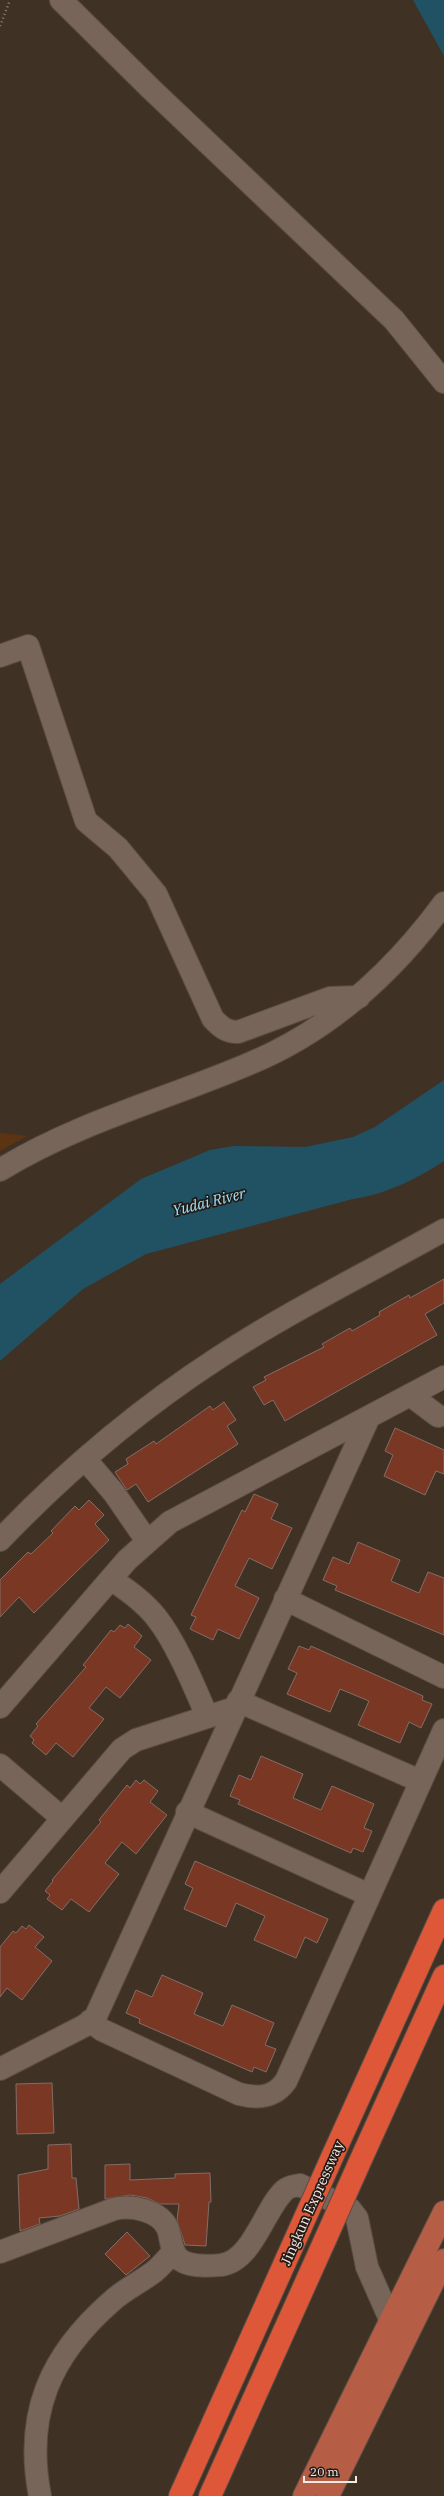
<svg xmlns="http://www.w3.org/2000/svg" width="444" height="2496" font-family="'IBM Plex Serif',serif">
<style>
.green{fill:#5c3412}
.water{fill:#215263}
.building{fill:#7a3724;stroke:#836d66}
.lines{fill:none;stroke-linecap:round;stroke-linejoin:round}
.minor-casing{stroke:#5c4e45;stroke-width:24}
.major-casing{stroke:#5c4e45;stroke-width:24}
.highway-casing{stroke:#5c4e45;stroke-width:24}
.path{stroke:#93857c;stroke-width:2.5;stroke-dasharray:1 3;stroke-linecap:butt}
.minor{stroke:#776559;stroke-width:22}
.major{stroke:#b55d45;stroke-width:22}
.highway{stroke:#de5738;stroke-width:22}
.highway-bridge-casing{stroke:#5c4e45;stroke-width:24;stroke-linecap:butt}
.highway-bridge{stroke:#de5738;stroke-width:22}
.labels{text-anchor:middle;stroke-width:3.5;stroke-linejoin:round;paint-order:stroke}
.street-label{font-size:14px;fill:#f4e9e2;stroke:#221a15}
.water-label{font-size:15px;font-style:italic;fill:#a0e4fe;stroke:#221a15}
</style>
<rect width="100%" height="100%" fill="#403125"/>
<path class="green" d="M0,1133L27,1136L0,1151Z"/>
<path class="water" d="M413,0H444V56Z
M444,1080V1161C415,1180 386,1194 353,1199L146,1254L83,1289L0,1361V1284L141,1179L210,1150L234,1146L305,1147L353,1137L375,1127Z"/>
<path class="building" d="M444,1279V1303L425,1314L437,1335L285,1421L273,1400L264,1405L253,1387L266,1380L264,1377L324,1347L322,1344L350,1328L352,1331L380,1315L379,1312L409,1295L410,1298Z
M224,1402L236,1420L227,1426L238,1444L148,1502L136,1484L127,1490L115,1472L128,1464L126,1459L154,1441L156,1444L210,1406L213,1410Z
M395,1428L444,1450V1474L436,1471L425,1495L384,1476L393,1455L385,1451Z
M254,1494L278,1504L271,1519L292,1528L272,1569L249,1558L235,1586L259,1598L239,1639L218,1629L213,1640L190,1629L196,1617L191,1615L242,1510L245,1512Z
M89,1500L104,1515L95,1524L109,1540L34,1613L19,1597L0,1617V1580L28,1552L31,1554L53,1533L51,1531L75,1506L79,1510Z
M358,1542L400,1560L391,1581L419,1593L428,1572L444,1578V1635L335,1590L337,1586L323,1580L333,1557L349,1564Z
M128,1624L142,1636L134,1647L151,1660L120,1698L106,1687L89,1708L104,1719L73,1757L56,1743L46,1755L32,1743L34,1740L30,1736L38,1726L36,1724L86,1667L83,1665L111,1630L114,1632L120,1625L125,1628Z
M299,1646L309,1650L311,1646L423,1696L422,1700L432,1704L421,1728L409,1722L400,1743L358,1725L369,1701L340,1689L330,1712L287,1694L297,1673L288,1669Z
M261,1756L303,1774L293,1798L321,1810L332,1786L374,1804L364,1828L372,1831L363,1852L353,1848L351,1853L238,1804L240,1800L230,1796L239,1775L251,1780Z
M136,1780L140,1784L144,1780L158,1791L150,1802L167,1815L136,1854L122,1842L105,1863L119,1874L89,1912L71,1899L62,1910L47,1899L50,1895L45,1891L53,1881L52,1880L101,1822L99,1820L127,1785L130,1788Z
M195,1861L328,1919L317,1943L305,1937L296,1958L254,1940L265,1916L236,1903L226,1927L184,1909L193,1888L185,1884Z
M29,1925L44,1937L35,1947L52,1961L22,2000L7,1988L0,1997V1947L13,1931L16,1933L22,1926L26,1929Z
M162,1975L203,1993L194,2014L223,2026L232,2005L274,2023L265,2045L276,2049L266,2072L254,2067L252,2072L236,2065L139,2023L140,2019L126,2013L136,1990L152,1997Z
M52,2083L54,2133L17,2134L16,2084Z
M71,2144L72,2178H76L79,2209L60,2216L39,2218L40,2224L20,2231L18,2175L48,2169V2145Z
M130,2164V2180L175,2178V2174L210,2173L211,2202H209L206,2246L185,2245L177,2220L179,2204H160L147,2198L130,2195L105,2199V2165Z
M127,2232L150,2256L126,2275L105,2254Z"/>
<g class="lines">
<g class="minor-casing">
<path id="minor" d="M61,0L150,88L394,320L444,382
M0,656L28,646L86,821L118,848L156,894L213,1019C221,1027 226,1032 238,1032L330,998L359,997
M0,1170C78,1122 167,1099 251,1063C330,1030 394,971 444,903
M410,1395L438,1416
M85,1459L114,1493L147,1541
M0,1540C66,1471 138,1410 218,1358C290,1311 369,1272 444,1230
M111,1579C127,1590 143,1601 156,1617C176,1642 194,1686 207,1716
M285,1599L444,1677
M238,1701L420,1781
M0,1707L127,1560L170,1522L444,1377
M0,1765L62,1818
M187,1812L369,1895
M0,1892L122,1749L136,1740L235,1708
M90,2021L102,2030L239,2094C258,2099 274,2098 286,2081L444,1730
M0,2069L84,2026L95,2018L369,1417
M0,2252L114,2209C131,2205 160,2210 168,2229C171,2238 171,2250 177,2257C187,2268 208,2266 221,2265C253,2261 265,2207 285,2190C289,2186 295,2186 300,2185L350,2209L357,2218L367,2267L390,2319
M40,2496C24,2414 50,2355 112,2301C125,2289 141,2282 155,2271C162,2265 168,2258 174,2251"/>
</g>
<g class="major-casing">
<path id="major" d="M304,2496L444,2212
M328,2496L444,2260"/>
</g>
<g class="highway-casing">
<path id="highway" d="M333,2155L444,1910
M358,2166L444,1976
M180,2496L300,2229
M210,2496L325,2240"/>
</g>
<path class="path" d="M0,26L10,0"/>
<use href="#minor" class="minor"/>
<use href="#major" class="major"/>
<use href="#highway" class="highway"/>
<g class="highway-bridge-casing">
<path id="highway-bridge" d="M300,2229L333,2155
M325,2240L358,2166"/>
</g>
<use href="#highway-bridge" class="highway-bridge"/>
</g>
<g class="labels">
<g class="street-label">
<text transform="translate(312 2203) rotate(-66)" y="5">Jingkun Expressway</text>
</g>
<g class="water-label">
<text transform="translate(209 1202) rotate(-14)" y="5">Yudai River</text>
</g>
</g>
<path d="M304 2476v6h52v-6" fill="none" stroke="#f4e9e2" stroke-width="2"/>
<text x="310" y="2476" font-size="12" fill="#f4e9e2" stroke="#221a15" stroke-width="3" paint-order="stroke">20 m</text>
</svg>
